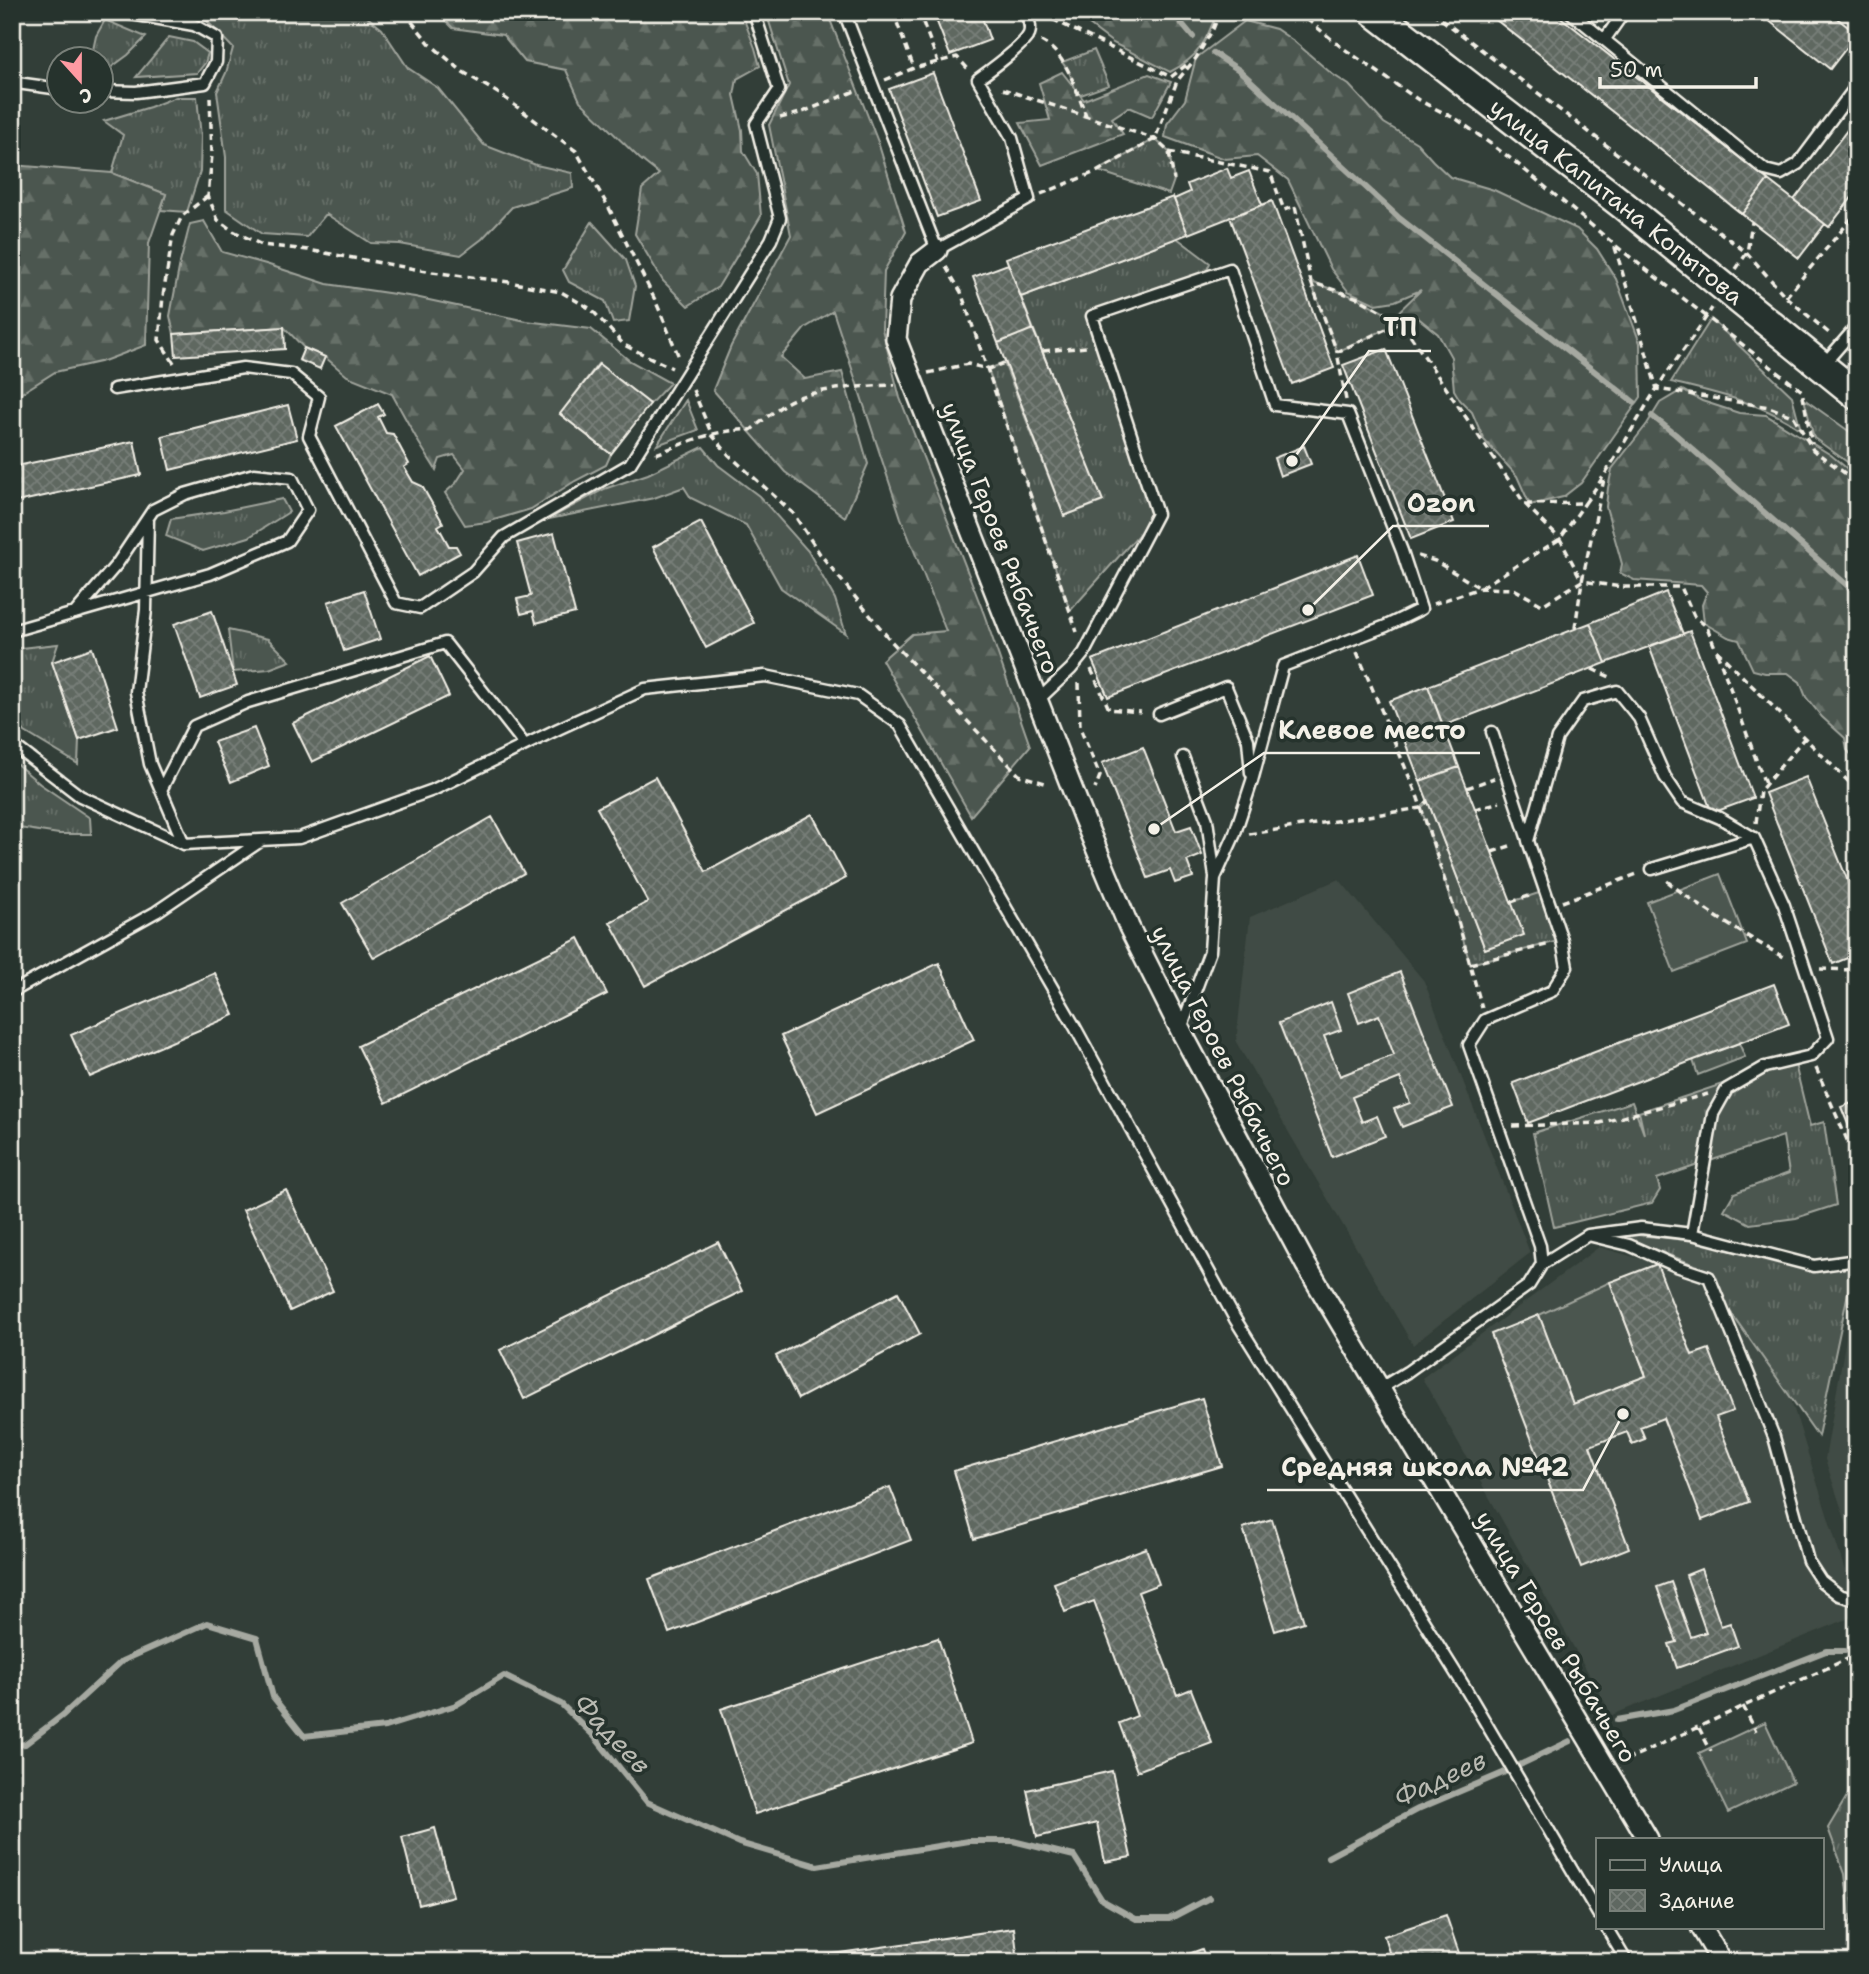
<svg xmlns="http://www.w3.org/2000/svg" width="1869" height="1974" font-family="'Shantell Sans',sans-serif">
<style>
.built{fill:#404b44}
.grass{fill:url(#grass-tufts);stroke:#a0a49c;stroke-width:2}
.forest{fill:url(#forest-firs);stroke:#a0a49c;stroke-width:2}
.garden{fill:#4c564f;stroke:#a0a49c;stroke-width:2}
.lines{fill:none;stroke-linecap:round;stroke-linejoin:round}
.stream{stroke:#a6a9a1;stroke-width:6}
.building{fill:url(#building-cross-hatch);stroke:#f4f1e8;stroke-width:2}
.service-casing{stroke:#f4f1e8;stroke-width:15}
.minor-casing{stroke:#f4f1e8;stroke-width:24}
.secondary-casing{stroke:#f4f1e8;stroke-width:33}
.path{stroke:#f4f1e8;stroke-width:3.5;stroke-dasharray:7 5;stroke-linecap:butt}
.service{stroke:#26332d;stroke-width:10}
.minor{stroke:#26332d;stroke-width:19}
.secondary{stroke:#26332d;stroke-width:28}
.labels{text-anchor:middle;stroke-width:7;stroke-linejoin:round;paint-order:stroke}
.street-label{font-size:24px;fill:#f4f1e8;stroke:#26332d}
.water-label{font-size:26px;font-style:italic;fill:#babbb3;stroke:#26332d}
.leader{fill:none;stroke:#f4f1e8;stroke-width:2.5}
.callout-dot{fill:#f4f1e8;stroke:#26332d;stroke-width:2.5}
.callout-label{font-size:26px;text-anchor:middle;font-weight:bold;fill:#f4f1e8;stroke:#26332d;stroke-width:7;stroke-linejoin:round;paint-order:stroke}
</style>
<defs>
<pattern id="grass-tufts" width="24" height="20" patternUnits="userSpaceOnUse" patternTransform="scale(1.75)"><rect width="24" height="20" fill="#4c564f"/><path d="M3 7l-1-3M5 7V3M7 7l1-3M15 17l-1-3M17 17v-4M19 17l1-3" fill="none" stroke="#666f68"/></pattern>
<pattern id="forest-firs" width="22" height="20" patternUnits="userSpaceOnUse" patternTransform="scale(1.75)"><rect width="22" height="20" fill="#4c564f"/><path d="M5 1l3.5 6h-7zM16 11l3.5 6h-7z" fill="#666f68"/></pattern>
<pattern id="building-cross-hatch" width="8" height="8" patternUnits="userSpaceOnUse" patternTransform="scale(1.75)"><rect width="8" height="8" fill="#5f6861"/><path d="M0 0l8 8M0 8l8-8" fill="none" stroke="#777e78"/></pattern>
</defs>
<rect width="100%" height="100%" fill="#323e38"/>
<filter id="ink" filterUnits="userSpaceOnUse"><feTurbulence type="fractalNoise" baseFrequency=".0143" numOctaves="2"/><feDisplacementMap in="SourceGraphic" scale="14" xChannelSelector="R" yChannelSelector="G"/><feConvolveMatrix kernelMatrix="1 2 1 2 8 2 1 2 1" color-interpolation-filters="sRGB"/></filter>
<g filter="url(#ink)">
<path class="built" d="M1339,879L1424,981L1530,1253L1413,1345L1236,1042L1250,917Z
M1599,1247L1757,1292L1857,1609V1615L1612,1715L1422,1378Z
M1853,1297H1857V1555L1825,1459Z"/>
<path class="grass" d="M179,12H361L382,29L408,68L438,88L484,145L536,165L572,173L573,188L512,207L482,239L461,255L400,244L371,243L326,214L307,237L262,234L226,209V157L217,92L226,73L233,48L205,19Z
M105,20L146,37L128,55L102,74V60L91,59L96,36Z
M169,37L193,42L208,53L205,63L197,73L136,77Z
M1094,50L1109,85L1078,96L1069,72L1062,62Z
M176,97H197L201,137L200,171L187,212L161,210L166,194L112,173L123,135L104,121L150,107Z
M1155,139L1169,152L1174,180L1169,194L1098,171Z
M592,222L626,260L635,286L629,321L613,323L605,301L569,282L563,270Z
M1177,238L1210,263L1204,277L1092,316L1157,514L1070,611L988,369L1004,363L1064,516L1102,502L1021,297Z
M1311,282L1358,298L1401,322L1337,352Z
M1711,319L1792,396L1801,430C1764,403 1715,393 1671,382Z
M1804,399L1857,437V469L1814,438Z
M686,400L698,430L657,445Z
M703,447L718,465L759,496L808,551L835,599L846,634L781,588L746,525L691,498L684,487L654,498L549,519L604,489L648,474Z
M282,499L289,512L249,537L203,551L166,536L171,519L224,511Z
M228,630L268,639L290,661L269,669L233,672Z
M58,644L52,662L79,740L78,764L25,732L12,716V649Z
M12,760L40,784L90,818L91,834H59L12,827Z
M1428,801L1485,949L1523,935L1511,902L1545,891L1562,940L1470,964L1458,921L1421,808Z
M1739,1043L1745,1057L1698,1075L1693,1060Z
M1794,1060L1810,1126L1824,1122L1836,1205L1796,1218L1750,1224L1724,1210L1734,1193L1789,1173L1783,1136L1657,1179L1660,1190L1652,1203L1554,1227L1533,1133L1632,1102L1644,1134L1639,1112Z
M1609,1232L1735,1245L1727,1250L1751,1249L1853,1269L1818,1436L1698,1266Z
M1765,1722L1793,1782L1728,1813L1699,1753Z
M1857,1787V1962H1851L1852,1937L1845,1874L1828,1828L1849,1793Z"/>
<path class="forest" d="M437,12H741L755,48L760,66L737,79L734,95L742,130L743,151L757,174L761,216L718,287L688,306L663,281L635,234L642,189L659,174L640,159L580,101L566,70L525,62L503,35L453,28Z
M766,12H827L878,142L906,232L884,271L882,329L900,398L984,614L1030,746L971,816L882,660L912,634L946,631L901,518L833,311L805,328L781,357L805,379L842,372L868,464L845,517L785,472L713,390L731,346L791,235L769,125L789,85Z
M1086,12H1217C1206,42 1199,57 1170,72L1113,43L1084,21Z
M1245,21L1276,29L1295,42L1332,74L1349,85L1384,123L1417,143L1433,161L1450,177L1494,190L1577,229L1597,249L1616,279L1640,343L1641,397L1581,483L1563,497L1530,505L1517,476L1484,440L1472,412L1460,400L1454,390L1451,357L1438,334L1417,317L1405,322L1392,318L1421,290L1395,301L1376,304L1348,291L1331,269L1288,180L1257,156L1225,159L1165,137L1167,124L1185,100L1196,58Z
M1062,72L1084,100L1149,74L1171,82L1152,117L1129,107L1112,118L1123,134L1042,165L1020,123L1050,120L1039,83Z
M12,165L112,173L166,194L149,243L146,345L104,361L55,372L12,399Z
M204,221L222,252L266,264L327,284L415,297L526,321L591,329L630,361L670,383L650,404L598,364L560,414L611,454L606,465L575,481L531,509L487,522L465,525L445,493L456,483L465,469L454,455L440,459L436,470L419,443L392,394L347,376L325,357L304,348L284,327L174,334L170,316L180,263L190,224Z
M1682,390L1702,401L1739,413L1766,415L1831,455L1857,477V761L1847,750L1845,738L1822,717L1806,697L1800,682L1788,673H1765L1753,670L1739,640L1728,637L1704,623L1702,605L1707,592L1701,585L1634,580L1620,573L1622,564L1606,507L1608,488L1612,469L1647,424L1660,403Z"/>
<path class="garden" d="M1720,874L1747,944L1674,972L1647,902Z
M1610,1282L1646,1376L1573,1404L1539,1315Z"/>
<g class="lines">
<path class="stream" d="M1172,12L1193,37
M1213,53L1239,70L1398,217L1635,403
M1652,416L1675,434L1857,594
M1617,1720L1674,1710L1826,1651H1845
M12,1746L25,1744L63,1715L122,1661L207,1623L257,1638L273,1697L304,1736L385,1727L456,1705L504,1676L561,1704L594,1736L647,1802L739,1843L817,1866L968,1841H1013L1074,1856L1102,1900L1136,1919H1169L1209,1898
M1328,1857L1418,1809L1503,1773L1570,1741"/>
</g>
<path class="building" d="M933,12H980L990,40L950,55Z
M1486,12H1554L1768,180L1742,214Z
M1758,12H1829L1857,34L1830,69Z
M933,73L981,201L937,217L889,89Z
M1857,117V191L1829,227L1794,200Z
M1227,168L1231,178L1249,171L1262,205L1188,234L1174,199L1190,192L1187,184Z
M1768,180L1825,224L1799,258L1742,214Z
M1173,197L1188,234L1021,297L1006,258Z
M1272,201L1334,368L1292,384L1230,217Z
M1008,264L1033,329L998,343L973,277Z
M284,327L285,349L176,356L174,334Z
M1033,329L1103,501L1064,516L998,343Z
M304,348L325,357L320,369L299,360Z
M1386,349L1454,522L1411,539L1343,365Z
M599,364L650,404L611,454L560,414Z
M378,404L384,414L378,417L386,433L393,434L409,464L404,467L413,482L422,486L443,523L438,526L449,546H456L460,553L418,576L336,426Z
M288,405L297,439L170,470L162,436Z
M134,441L141,475L12,503V467Z
M1304,446L1311,464L1280,476L1274,458Z
M701,522L754,623L706,648L653,547Z
M554,533L575,613L536,623L533,611L521,614L517,599L531,596L517,543Z
M1358,555L1373,595L1108,697L1092,660Z
M364,590L380,639L344,651L328,602Z
M1666,592L1683,634L1606,663L1590,623Z
M212,611L237,685L200,698L174,624Z
M1590,623L1606,663L1443,726L1428,686Z
M1690,631L1753,798L1712,813L1649,646Z
M92,648L118,727L79,740L52,662Z
M430,656L449,696L312,762L293,723Z
M1428,686L1459,767L1420,781L1389,701Z
M254,728L269,766L231,782L214,742Z
M1143,747L1176,831L1191,826L1202,855L1187,861L1193,877L1175,883L1170,870L1148,878L1102,763Z
M1459,767L1524,935L1485,949L1420,781Z
M655,777L706,872L812,814L846,878L645,986L610,922L648,902L597,808Z
M1806,777L1857,904V954L1833,964L1765,793Z
M492,817L524,873L374,958L342,903Z
M579,938L607,994L386,1103L358,1046Z
M939,963L974,1040L817,1113L781,1036Z
M1400,972L1453,1107L1402,1127L1394,1109L1410,1103L1400,1078L1352,1097L1362,1122L1377,1116L1385,1136L1332,1157L1279,1023L1331,1002L1341,1030L1324,1036L1340,1076L1394,1055L1379,1015L1359,1023L1348,993Z
M215,973L234,1015L90,1077L71,1035Z
M1774,984L1789,1024L1528,1123L1513,1083Z
M1857,1101V1146L1841,1107Z
M286,1190L333,1291L290,1311L243,1210Z
M718,1242L742,1291L524,1399L500,1350Z
M1657,1264L1692,1355L1709,1349L1733,1411L1716,1417L1749,1502L1702,1520L1663,1418L1640,1427L1645,1439L1632,1444L1627,1432L1590,1446L1629,1548L1581,1567L1491,1334L1539,1315L1573,1404L1646,1376L1610,1282Z
M898,1292L920,1334L798,1399L776,1356Z
M1202,1398L1222,1466L974,1539L954,1471Z
M890,1487L911,1540L669,1633L649,1579Z
M1272,1519L1304,1622L1275,1631L1243,1528Z
M1146,1548L1159,1584L1138,1592L1177,1695L1191,1689L1212,1743L1137,1771L1119,1723L1137,1716L1094,1601L1065,1612L1054,1583Z
M1701,1569L1721,1626L1730,1623L1738,1646L1677,1668L1669,1644L1677,1642L1657,1587L1671,1582L1691,1637L1706,1632L1686,1575Z
M938,1638L972,1743L755,1814L721,1709Z
M1112,1771L1131,1857L1105,1862L1097,1823L1037,1837L1027,1790Z
M435,1828L453,1896L419,1905L402,1837Z
M1446,1915L1462,1962H1392L1384,1936Z
M1014,1928L1018,1962H783V1961Z
M1202,1949L1207,1962H1167Z"/>
<g class="lines">
<g class="service-casing">
<path id="service" d="M844,12L937,250L1029,199L1012,138L978,79C989,71 1024,45 1029,34C1032,26 1028,19 1025,12
M1570,12L1765,170L1781,174L1798,164L1857,85
M1605,39L1624,12
M12,79L17,83L60,89
M102,91L136,92L205,83L216,62L217,38L194,25L120,12
M1824,364L1857,326
M114,389L243,368L291,374L319,397L309,436L396,603L420,608L473,572L504,537L630,464L771,240L780,218L756,124L779,90L754,12
M148,518L146,610L136,692L150,764L184,844
M12,631L210,574L287,541L308,510L292,478L254,474L185,494L153,510L117,564L75,613
M1037,701L1071,669L1084,653L1157,514L1092,316L1230,269L1275,405L1348,414L1402,551L1421,609L1386,626L1283,666L1252,781L1234,836L1215,878L1210,951L1181,1029
M1159,714L1226,687L1248,740L1251,773
M1492,732L1528,840
M12,744L80,796L184,844L299,838L433,790L558,729L645,689L765,676L858,695L900,725L1075,1027L1235,1319L1467,1691L1598,1914
M1183,757L1207,820L1215,877
M161,790L194,726L248,702L445,643L525,745
M1652,869L1754,838
M12,992L156,912L262,840
M1588,1235L1629,1245L1676,1266L1709,1277L1774,1437L1808,1561L1821,1581L1839,1595L1857,1600
M1542,1264L1588,1235L1641,1228L1692,1234
M1379,1389L1407,1372L1529,1285L1542,1264L1540,1246L1469,1045L1485,1020L1552,991L1567,967L1562,940L1528,841L1557,738L1583,701L1617,691L1639,718L1665,777L1682,802L1720,818L1754,838L1784,905L1828,1038L1811,1056L1765,1067L1727,1089L1713,1114L1692,1234L1814,1266L1857,1260
M1606,1927L1627,1962"/>
</g>
<g class="minor-casing">
<path id="minor" d="M937,250L920,263L900,299L896,339L1084,819L1129,927L1181,1031L1306,1265L1648,1839
M1701,1927L1722,1962"/>
</g>
<g class="secondary-casing">
<g id="secondary">
<path id="s1" d="M1374,12L1623,205L1857,395"/>
</g>
</g>
<path class="path" d="M404,12L430,44L463,72L501,95L576,151L609,208L656,302L679,357
M893,12L914,68
M919,12L938,62
M1298,12L1340,46L1420,101L1458,120L1514,161L1614,244L1657,389L1769,407L1794,417L1813,450L1857,482
M1432,12L1747,253L1786,297L1830,334
M1041,16L1054,20L1171,77L1190,62
M1041,41C1068,55 1076,91 1087,118
M885,80L914,68L957,57L969,70
M1003,89L1155,139L1169,152L1174,180
M210,97L212,155L208,196L218,220L233,231L262,245L308,250L432,272L509,282L561,292L591,309L624,345L672,368
M780,118L800,113L858,90
M1169,152L1270,172L1284,210L1295,206L1311,282L1358,298L1401,322L1525,504L1560,539L1582,581
M1041,194L1098,171L1155,139L1177,81L1196,58L1213,29L1220,12
M1616,246L1802,391L1812,444
M946,267L961,292L1077,632
M1736,269L1747,253L1752,222
M1311,282L1337,352
M1786,297L1857,212
M1043,351L1087,347
M174,363L159,340L163,296L173,235L182,216L208,196
M928,373L968,364L988,369L1004,363
M693,390L712,435L729,455L793,513L820,554L891,641L1019,775L1048,784
M1346,400L1337,352L1401,322
M656,454C685,443 718,428 751,430C762,421 774,411 786,403C811,388 865,386 895,385
M1525,504L1585,503C1611,468 1631,430 1654,393C1672,364 1694,337 1712,308
M1418,556L1435,561L1480,588L1560,539L1585,503
M1433,604L1480,588L1514,589L1542,605L1582,581L1621,587H1681L1694,616L1707,627L1716,650L1857,790
M1575,628L1582,581L1604,479
M1357,652L1418,798L1458,921L1482,1008
M1717,652L1765,784
M1091,669L1109,709L1141,712
M1592,669L1610,677
M1079,683L1080,728L1100,776L1095,789
M1467,788L1494,778
M1475,809L1500,802
M1756,823L1760,791L1805,737
M1249,834L1421,808L1428,801
M1492,852L1513,845
M1667,881C1703,910 1744,935 1784,957
M1511,902L1532,895
M1562,902L1640,873
M1470,964L1550,944
M1820,969L1857,970
M1816,1068L1857,1163
M1513,1126L1600,1123L1708,1094
M1743,1706L1756,1731
M1699,1728L1711,1751
M1626,1760L1847,1659L1857,1676"/>
<use href="#service" class="service"/>
<use href="#minor" class="minor"/>
<use href="#secondary" class="secondary"/>
</g>
</g>
<g class="labels">
<g class="street-label">
<text dy="8" stroke="none"><textPath href="#s1" startOffset="308">улица Капитана Копытова</textPath></text>
<text transform="translate(1000 538) rotate(69)" y="8">улица Героев Рыбачьего</text>
<text transform="translate(1223 1056) rotate(63)" y="8">улица Героев Рыбачьего</text>
<text transform="translate(1556 1637) rotate(59)" y="8">улица Героев Рыбачьего</text>
</g>
<g class="water-label">
<text transform="translate(612 1734) rotate(47)" y="9">Фадеев</text>
<text transform="translate(1440 1779) rotate(-25)" y="9">Фадеев</text>
</g>
</g>
<path class="leader" d="M1292 461L1369 351H1431M1308 610L1393 526H1489M1154 829L1264 753H1480M1623 1414L1583 1490H1267"/>
<g class="callout-dot">
<circle cx="1292" cy="461" r="7"/>
<circle cx="1308" cy="610" r="7"/>
<circle cx="1154" cy="829" r="7"/>
<circle cx="1623" cy="1414" r="7"/>
</g>
<g class="callout-label">
<text x="1400" y="336">ТП</text>
<text x="1441" y="512">Ozon</text>
<text x="1372" y="739">Клевое место</text>
<text x="1425" y="1476">Средняя школа №42</text>
</g>
<rect width="1869" height="1974" fill="none" stroke="#26332d" stroke-width="42"/>
<rect x="21" y="21" width="1827" height="1932" fill="none" stroke="#f4f1e8" stroke-width="2.5" filter="url(#ink)"/>
<rect x="1596" y="1838" width="228" height="91" fill="#26332d" stroke="#787f78" stroke-width="2"/>
<rect x="1610" y="1860" width="35" height="10" fill="#26332d" stroke="#787f78" stroke-width="2"/>
<text x="1659" y="1872" font-size="21" fill="#f4f1e8">Улица</text>
<rect x="1610" y="1890" width="35" height="21" fill="url(#building-cross-hatch)" stroke="#787f78" stroke-width="2"/>
<text x="1659" y="1908" font-size="21" fill="#f4f1e8">Здание</text>
<g transform="translate(80 80) rotate(159)"><circle r="33" fill="#26332d" stroke="#787f78" stroke-width="2"/>
<path d="M0-5L12 26L0 18L-12 26Z" fill="#ff9aa2"/>
<text y="-10" font-size="19" font-weight="bold" text-anchor="middle" fill="#f4f1e8">С</text>
</g>
<path d="M1600 77v10h156v-10" fill="none" stroke="#f4f1e8" stroke-width="3.5"/>
<text x="1610" y="77" font-size="21" fill="#f4f1e8" stroke="#26332d" stroke-width="5" paint-order="stroke">50 m</text>
</svg>
